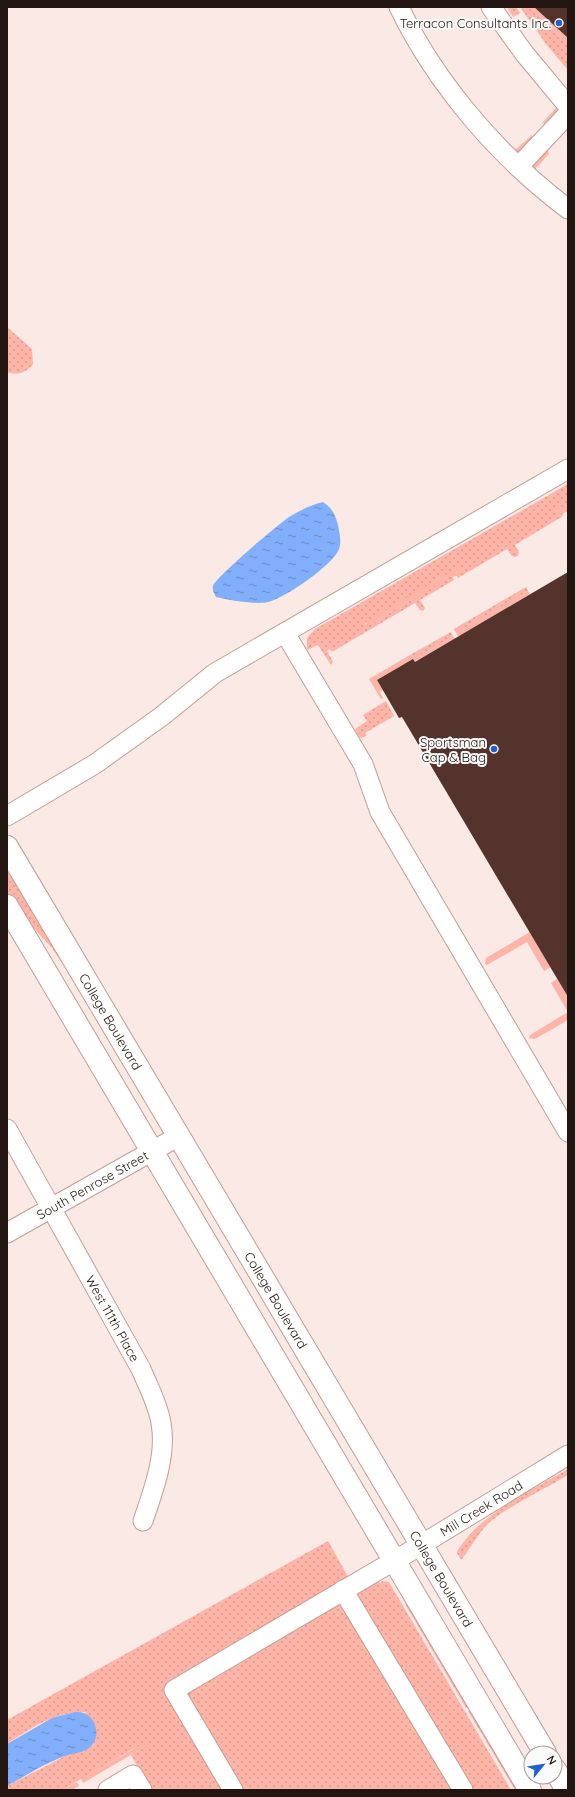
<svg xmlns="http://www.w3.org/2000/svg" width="575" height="1797" font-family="Quicksand,sans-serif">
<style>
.grass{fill:url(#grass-dots);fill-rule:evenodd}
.garden{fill:#feb4a6}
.water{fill:url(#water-ripples)}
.building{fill:#54332d}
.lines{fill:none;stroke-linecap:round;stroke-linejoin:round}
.minor-casing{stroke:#c49d95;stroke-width:21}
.major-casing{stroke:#c49d95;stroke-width:24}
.minor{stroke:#fff;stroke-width:19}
.major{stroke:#fff;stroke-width:22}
.poi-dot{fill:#1f61cd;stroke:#fafafa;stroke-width:1.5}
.labels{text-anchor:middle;stroke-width:4;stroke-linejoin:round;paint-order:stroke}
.poi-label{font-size:13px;fill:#221411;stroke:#fafafa;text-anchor:end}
.street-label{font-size:13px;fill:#221411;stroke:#fafafa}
</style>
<defs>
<pattern id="grass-dots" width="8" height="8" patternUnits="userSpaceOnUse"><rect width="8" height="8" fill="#feb4a6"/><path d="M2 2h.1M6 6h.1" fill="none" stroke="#d99a8e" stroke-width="1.8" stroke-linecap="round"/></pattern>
<pattern id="water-ripples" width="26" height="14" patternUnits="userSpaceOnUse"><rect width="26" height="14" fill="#81affb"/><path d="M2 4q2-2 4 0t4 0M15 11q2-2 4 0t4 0" fill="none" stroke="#698dca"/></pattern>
</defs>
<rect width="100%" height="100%" fill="#fae9e5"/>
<path class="grass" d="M507,7H516L520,13L513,17Z
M520,7H529L568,43V70L546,44Z
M7,327L32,349L33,364C27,372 18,376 7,372Z
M568,484V503L557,510L556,512L561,513L568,509V513L566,512L562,514L563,516L515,545L519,552L518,556L515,557L512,556L507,549L458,578L457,576L453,577L454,580L420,600L425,608L423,611L420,610L415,603L332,652L330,649L327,651L333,662L331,665L318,645L307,650V638L315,629ZM458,572L369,625H366L365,623Z
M526,587L528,591L456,633L454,629Z
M451,632L453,636L416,658L410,655Z
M386,701L394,716L365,733L367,736L360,738L355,729L367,721L363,715Z
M7,864L68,968L66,969L52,948L28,922L7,893Z
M568,1469V1475C543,1490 514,1503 491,1521C478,1532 472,1547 461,1560L457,1553L458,1550C482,1512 530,1492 568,1469Z
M328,1541L355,1589L376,1581L381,1583L382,1581L389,1582L511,1790H151L131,1755L147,1745L133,1749L62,1790H7V1786L67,1755L84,1751L93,1745L96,1735L85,1712C55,1712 31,1728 7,1744V1720Z
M408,1603L469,1707L466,1708L405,1604Z
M471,1710L519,1790H515L468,1711Z"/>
<path class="garden" d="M529,7H534L568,38V43Z
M558,106L560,110L546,124L542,123Z
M532,135V140L518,153L514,151Z
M546,151H548L549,154L535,169L531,167L532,164Z
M568,503V509L561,513H557L556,510Z
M455,569H459L460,571L369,625H366L367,621Z
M528,591L530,594L459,637L456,633Z
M453,636L455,639L415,662L377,680L383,690L380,692L383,698L381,699L369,679L410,655L416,658Z
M530,932L551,967L544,971L527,942L487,965L485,964L486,958Z
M557,979L568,997V1012L551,983Z
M568,1012V1020L535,1039L529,1038L530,1035Z
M146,1742L147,1745L146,1746L83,1783L81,1779Z
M77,1782L79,1786L72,1790H62Z"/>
<path class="water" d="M323,502C332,508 335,514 338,525C339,532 342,541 339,549C333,565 285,598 268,602C256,605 229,600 216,597C214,593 212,590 213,586C216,577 279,524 289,517C300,510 311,505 323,502Z
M75,1712C83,1712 88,1713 93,1721C97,1727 98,1737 93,1744C88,1752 76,1753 68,1755C47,1762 27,1775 7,1786V1744L52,1718Z"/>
<path class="building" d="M534,7H568V38Z
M568,572V997L402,717L399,718L377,680L413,659L415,662Z"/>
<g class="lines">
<g class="minor-casing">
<g id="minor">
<path d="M399,7C436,84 500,158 568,209"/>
<path d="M491,7L524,53L568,106"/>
<path d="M518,167L568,114"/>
<path d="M285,633L363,764L380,812L568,1132"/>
<path d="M7,816L95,764L162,716L215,673L568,469"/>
<path id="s1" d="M7,1129L141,1369C148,1386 158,1404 161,1423C167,1456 153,1491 143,1521"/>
<path id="s2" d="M7,1233L179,1136"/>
<path d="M343,1590L463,1790"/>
<path d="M108,1790L133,1775L142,1790"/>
<path id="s3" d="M233,1790L174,1690L421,1545L568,1455"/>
</g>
</g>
<g class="major-casing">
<g id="major">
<path id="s4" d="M7,847L545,1753"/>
<path d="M7,906L530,1790"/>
<path d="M555,1770L567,1790"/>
</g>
</g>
<use href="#minor" class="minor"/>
<use href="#major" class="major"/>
</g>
<g class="poi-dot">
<circle cx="559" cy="23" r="4"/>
<circle cx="494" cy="749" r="4"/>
</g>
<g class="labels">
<g class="poi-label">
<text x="551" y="28">Terracon Consultants Inc.</text>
<text x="486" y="747">Sportsman<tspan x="486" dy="15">Cap &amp; Bag</tspan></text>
</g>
<g class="street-label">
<text dy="5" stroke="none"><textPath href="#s4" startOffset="203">College Boulevard</textPath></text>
<text dy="5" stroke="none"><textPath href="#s2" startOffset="98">South Penrose Street</textPath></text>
<text dy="5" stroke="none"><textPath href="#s4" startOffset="527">College Boulevard</textPath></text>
<text dy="5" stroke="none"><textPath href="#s1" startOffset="217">West 111th Place</textPath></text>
<text dy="5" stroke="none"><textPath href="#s3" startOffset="473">Mill Creek Road</textPath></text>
<text dy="5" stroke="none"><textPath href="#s4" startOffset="851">College Boulevard</textPath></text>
</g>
</g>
<rect width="575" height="1797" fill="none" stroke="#221411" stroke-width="16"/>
<g transform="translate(543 1765) rotate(60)"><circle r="19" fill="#fafafa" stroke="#a49e9d"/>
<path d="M0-3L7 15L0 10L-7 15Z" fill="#1f61cd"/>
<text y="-6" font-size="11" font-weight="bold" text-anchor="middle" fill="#221411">N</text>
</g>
</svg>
